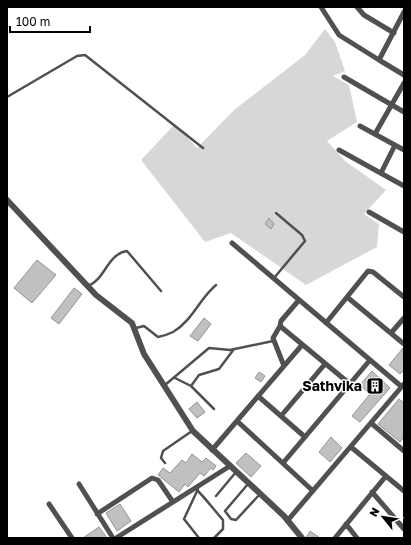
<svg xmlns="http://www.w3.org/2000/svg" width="411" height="545" font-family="'Golos Text',sans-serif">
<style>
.green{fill:#d7d7d7}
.building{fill:#c0c0c0;stroke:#949494}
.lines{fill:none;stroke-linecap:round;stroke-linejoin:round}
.service{stroke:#505050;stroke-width:2.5}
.minor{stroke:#505050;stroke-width:5}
.tertiary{stroke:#505050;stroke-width:6}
.labels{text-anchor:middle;stroke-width:3;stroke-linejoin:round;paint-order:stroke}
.poi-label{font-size:14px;font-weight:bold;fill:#000;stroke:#fff;text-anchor:end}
</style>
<rect width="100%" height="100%" fill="#fff"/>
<path class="green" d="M325,29L335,42L345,71L333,76L349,85L357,122L327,141L345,161L386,190L364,214L379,224L377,247L306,285L231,233L205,242L141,160L175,124L197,148L234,110L305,55Z"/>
<path class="building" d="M269,218L274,224L271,229L265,224Z
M37,260L56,275L32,303L14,288Z
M74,288L82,294L59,324L51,318Z
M204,318L211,324L198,341L190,336Z
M403,348L404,370L400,374L389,365Z
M372,371L390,388L360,422L352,416L370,394L360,385Z
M259,372L265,376L261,382L255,378Z
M399,399L404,403V437L400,442L378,424Z
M197,402L205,412L197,418L189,409Z
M331,437L342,448L330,462L319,452Z
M246,453L261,466L251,477L236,463Z
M192,454L202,462L206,458L216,466L213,470L211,468L204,476L200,473L188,487L185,484L179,492L158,475L163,468L170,473L182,460L186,463Z
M120,504L131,521L117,531L106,513Z
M99,527L107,538H83Z
M310,531L320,538H306Z"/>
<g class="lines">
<path class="service" d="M7,97L77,56L85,55L203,148
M274,278L305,241L302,235L276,213
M88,286C105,280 107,254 127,251L161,291
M136,328L144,326L158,337C163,336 169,334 173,332C192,321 200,298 216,285
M175,378L191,386L214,409
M165,385L209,348L230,350L273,341
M191,386L199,375L219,369L234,349
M165,463L161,458L163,451L192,431
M248,484L225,511L231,519L236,520L260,494
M198,489L184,519L199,538
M197,490C207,500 214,510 223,520V529L214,538
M216,496L236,472"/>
<path class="minor" d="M321,7L339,35L379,60
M357,7L364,15L394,33
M404,12L379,60L404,75
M344,77L404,112
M360,126L404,150
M375,134L404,83
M339,150L404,186
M381,173L395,145
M369,212L404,232
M232,243L402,387
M347,297L404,344
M299,300L281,321L280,326L350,384
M326,323L368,271L373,272L404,297
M280,326L273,338L284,366
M391,333L404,318
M258,396L305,437
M281,416L325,364
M237,421L313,491
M371,423L404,451
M351,447L404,491
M212,450L302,345
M283,463L370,360
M79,484L113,538
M372,492L404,529
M49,504L72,538
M97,514L152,478L158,480L173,502
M288,520L404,384
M346,524L357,538
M116,538L230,466
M335,538L386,476"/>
<path class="tertiary" d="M7,200L96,295L132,323L144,354L193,431L284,516L302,538"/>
</g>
<defs>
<g id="building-square" transform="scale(0.9)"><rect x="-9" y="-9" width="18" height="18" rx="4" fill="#000" stroke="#fff"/><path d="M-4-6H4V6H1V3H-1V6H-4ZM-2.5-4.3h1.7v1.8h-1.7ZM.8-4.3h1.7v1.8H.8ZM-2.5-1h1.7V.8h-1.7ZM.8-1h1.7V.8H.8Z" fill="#fff"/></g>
</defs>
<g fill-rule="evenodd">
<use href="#building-square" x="375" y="386"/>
</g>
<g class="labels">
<g class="poi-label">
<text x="362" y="391">Sathvika</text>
</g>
</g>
<rect width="411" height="545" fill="none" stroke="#000000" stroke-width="16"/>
<g transform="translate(383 517) rotate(300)" stroke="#ffffff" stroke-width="3" paint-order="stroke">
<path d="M0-3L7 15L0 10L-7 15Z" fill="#000000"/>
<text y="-6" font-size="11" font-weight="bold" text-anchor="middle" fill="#000000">N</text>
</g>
<path d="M10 26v6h80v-6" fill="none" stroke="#000000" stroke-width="2"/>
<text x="16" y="26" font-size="12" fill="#000000" stroke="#ffffff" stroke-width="3" paint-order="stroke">100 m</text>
</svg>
